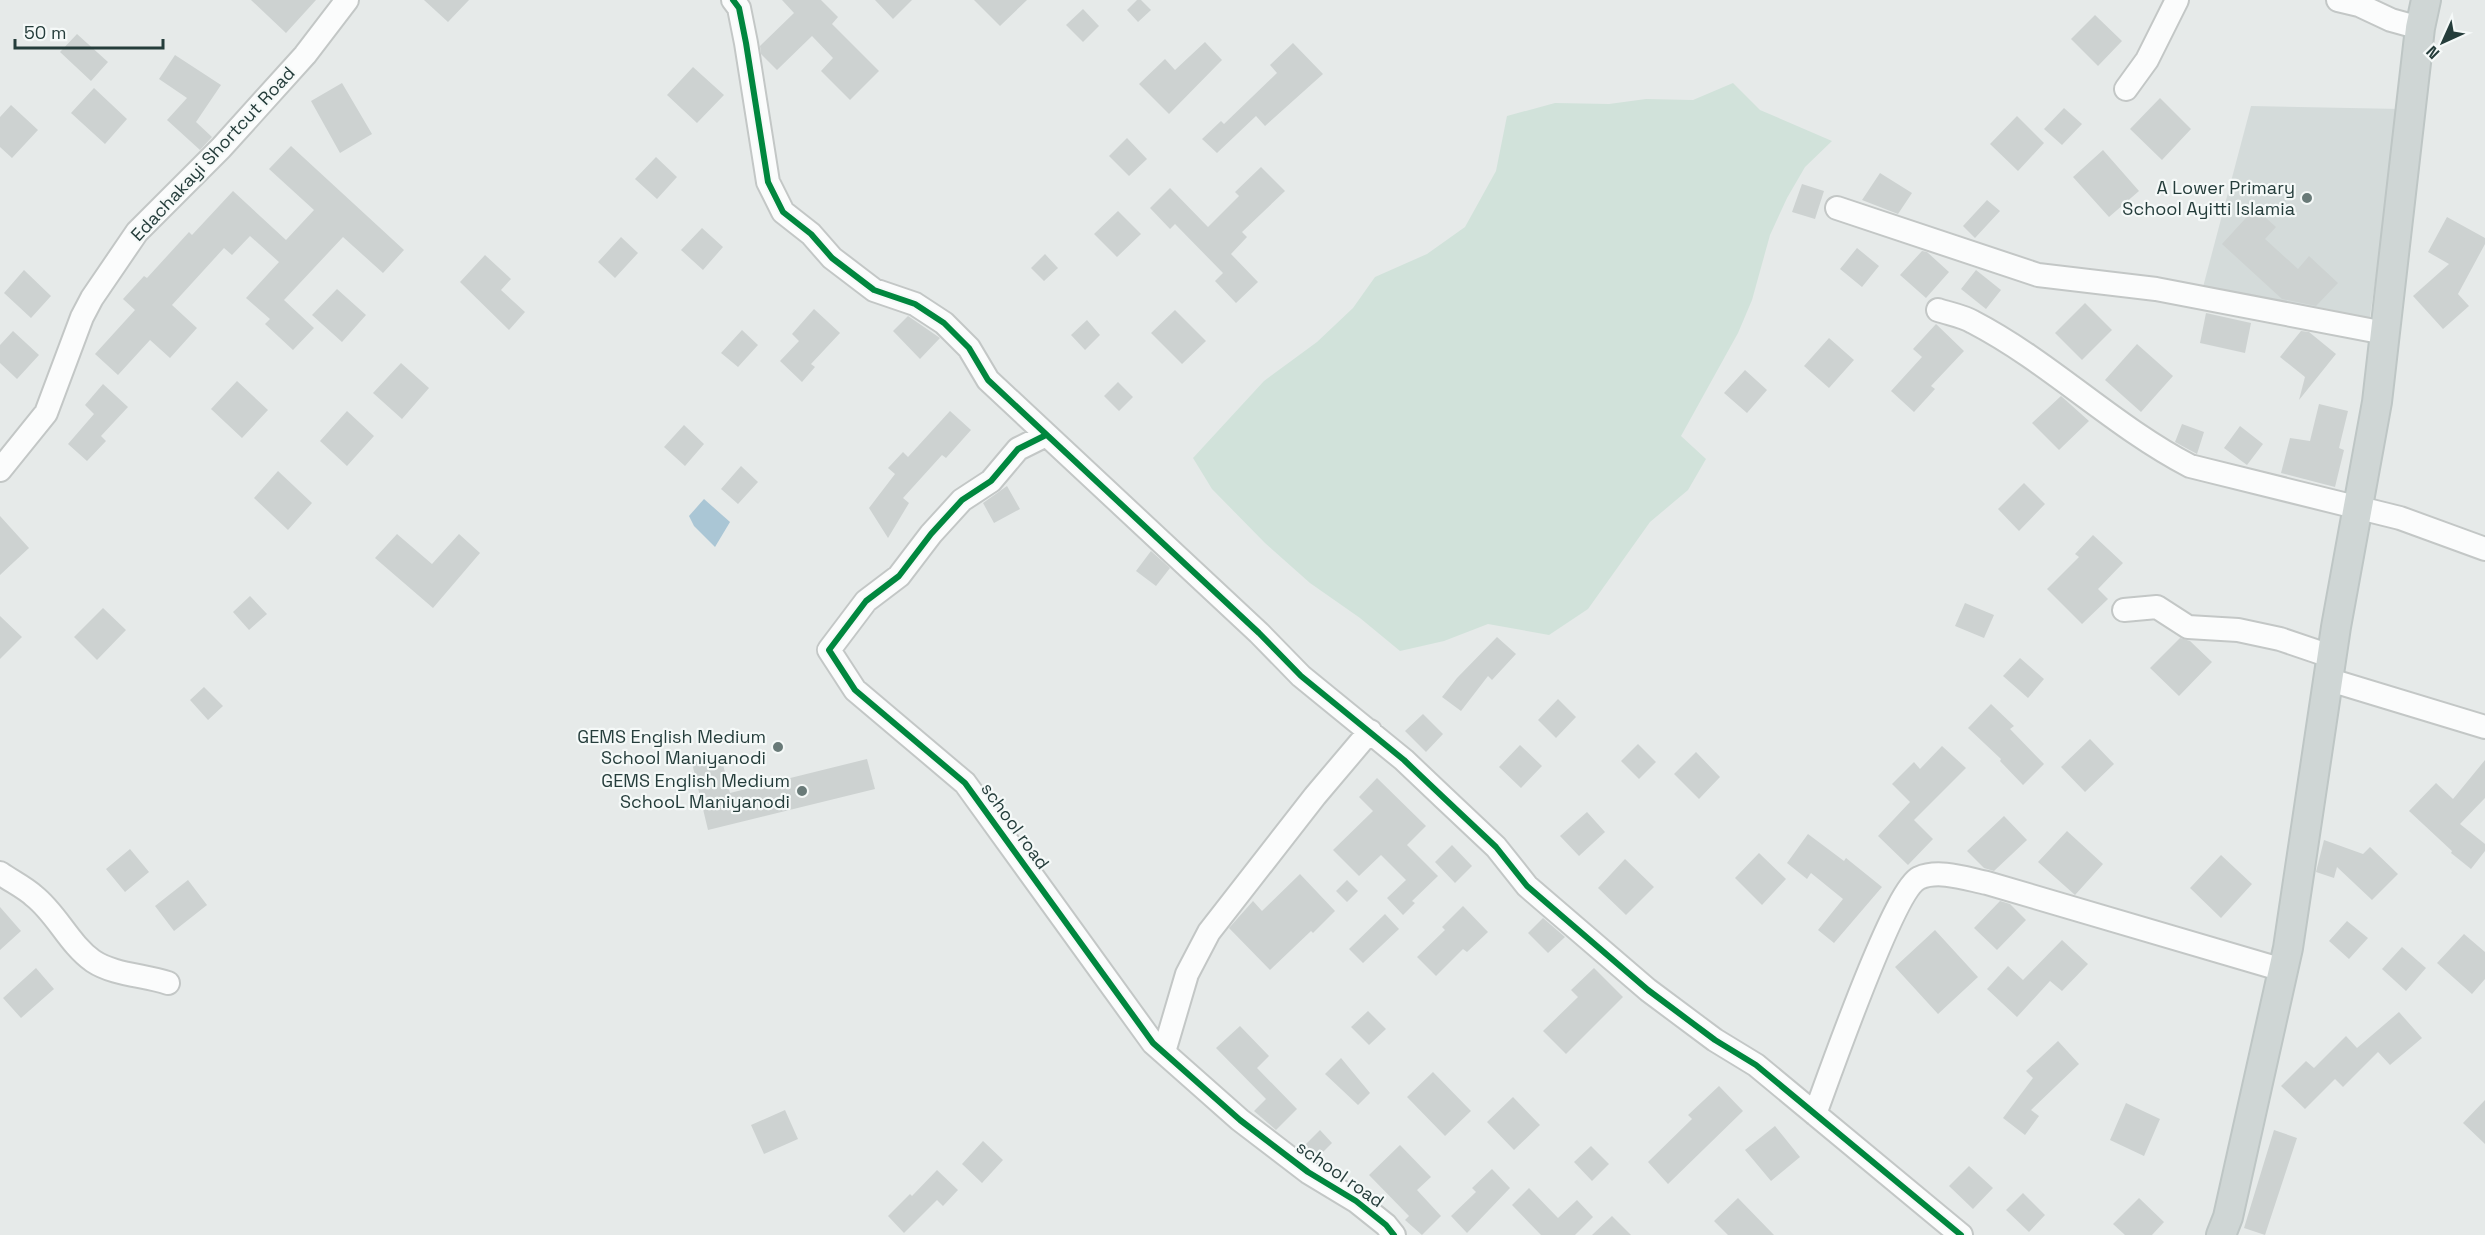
<svg xmlns="http://www.w3.org/2000/svg" width="2485" height="1235" font-family="'Space Grotesk',sans-serif">
<style>
.built{fill:#d4dbda}
.green{fill:#d1e2da}
.water{fill:#aac6d5}
.building{fill:#cdd2d1}
.lines{fill:none;stroke-linecap:round;stroke-linejoin:round}
.minor-casing{stroke:#c3c7c6;stroke-width:26}
.major-casing{stroke:#bec6c5;stroke-width:32}
.minor{stroke:#fbfcfc;stroke-width:22}
.major{stroke:#cfd6d5;stroke-width:28}
.cycleway-casing{stroke:#f5f9f8;stroke-width:10}
.cycleway{stroke:#00873e;stroke-width:6}
.poi-dot{fill:#697a78;stroke:#f5f9f8;stroke-width:2}
.labels{text-anchor:middle;stroke-width:4.5;stroke-linejoin:round;paint-order:stroke}
.street-label{font-size:18px;fill:#253d3b;stroke:#f5f9f8}
.poi-label{font-size:18px;fill:#253d3b;stroke:#f5f9f8;text-anchor:end}
</style>
<rect width="100%" height="100%" fill="#e6eae9"/>
<path class="built" d="M2251,106L2401,109L2369,323L2203,287Z"/>
<path class="green" d="M1733,83L1760,110L1832,141L1805,167L1787,198L1770,235L1752,300L1738,333L1681,436L1706,459L1688,490L1650,522L1588,609L1549,635L1488,624L1444,641L1400,651L1360,618L1310,583L1265,543L1212,489L1193,458L1264,381L1317,342L1353,308L1375,277L1427,254L1465,227L1496,171L1507,116L1555,103L1609,104L1646,99L1693,100Z"/>
<path class="water" d="M704,499L730,522L715,547L694,526L689,516Z"/>
<path class="building" d="M251,0H316L286,33Z
M424,0H469L448,22Z
M782,0H821L838,17L832,24L879,71L850,100L821,71L833,58L812,36L777,70L761,54L760,46L794,13Z
M875,0H912L893,19Z
M974,0H1027L1000,26Z
M1137,0H1141L1151,10L1138,22L1127,10Z
M1083,9L1099,26L1083,42L1066,25Z
M2095,15L2122,41L2098,66L2071,39Z
M77,34L108,62L91,81L60,52Z
M1205,42L1222,60L1169,114L1139,84L1165,59L1175,70Z
M1293,43L1323,74L1265,126L1256,116L1217,153L1202,139L1221,121L1224,124L1277,73L1270,65Z
M175,55L221,85L196,122L212,137L200,150L167,120L187,98L159,79Z
M693,67L724,95L697,123L667,95Z
M342,83L372,134L340,153L311,101Z
M94,88L127,119L105,144L71,113Z
M2160,98L2191,129L2162,160L2130,129Z
M11,105L38,130L12,158L0,147V117Z
M2064,108L2082,124L2062,145L2044,129Z
M2017,116L2044,143L2018,171L1990,144Z
M1127,138L1147,159L1129,176L1109,156Z
M291,146L404,250L383,273L343,237L284,300L314,328L293,350L265,324L270,319L246,298L279,262L250,236L232,255L224,248L172,305L197,328L170,358L150,340L118,375L95,354L135,310L123,299L144,276L147,278L189,232L192,235L233,191L286,240L314,210L269,169Z
M2103,150L2139,191L2109,217L2073,177Z
M656,157L677,177L657,199L635,179Z
M1261,167L1285,191L1242,232L1247,237L1231,254L1258,282L1236,303L1215,281L1223,273L1175,224L1170,229L1150,208L1170,188L1208,227L1239,196L1235,192Z
M1880,173L1912,193L1898,214L1862,200Z
M1802,184L1824,191L1815,219L1792,212Z
M1987,200L2000,211L1975,238L1963,226Z
M2255,208L2276,227L2265,239L2298,269L2309,256L2338,283L2316,306L2282,299L2222,244Z
M1118,211L1141,234L1117,257L1094,234Z
M2447,217L2485,238V244L2458,294L2469,306L2443,329L2413,296L2449,264L2428,252Z
M702,228L723,247L703,270L681,250Z
M621,237L638,253L615,278L598,262Z
M1857,248L1879,266L1862,287L1840,269Z
M1922,251L1927,252L1949,272L1926,298L1900,275Z
M1045,254L1058,268L1044,281L1031,268Z
M485,255L511,279L501,290L525,312L509,330L460,282Z
M24,270L51,296L31,318L4,293Z
M1976,270L2001,290L1986,309L1961,289Z
M337,289L366,315L342,342L312,315Z
M2085,303L2112,330L2082,360L2055,333Z
M814,309L840,333L811,364L815,367L802,382L780,361L799,341L792,334Z
M1175,310L1206,341L1182,364L1151,333Z
M2206,313L2251,323L2245,353L2200,343Z
M908,316L940,338L920,359L893,331Z
M1087,320L1100,335L1085,350L1071,335Z
M1936,324L1964,351L1931,386L1935,389L1914,412L1891,391L1922,357L1913,349Z
M742,330L758,345L738,367L721,353Z
M13,331L39,355L17,379L0,363V345Z
M2301,331L2309,332L2336,354L2299,400L2305,377L2280,357Z
M1829,338L1854,360L1829,388L1804,366Z
M2137,344L2173,376L2141,412L2105,380Z
M401,363L429,388L402,419L373,393Z
M1745,370L1767,390L1747,413L1724,393Z
M237,381L268,410L242,438L211,409Z
M1118,382L1133,397L1119,411L1104,396Z
M103,384L128,407L101,436L106,441L87,461L68,444L94,414L85,405Z
M2061,396L2089,421L2059,450L2032,423Z
M2319,404L2348,411L2339,448L2344,450L2335,487L2281,473L2290,438L2310,441Z
M347,411L374,436L347,466L320,441Z
M950,411L971,430L946,458L942,455L903,498L909,503L888,538L869,508L895,474L888,468L903,452L908,457Z
M2182,424L2204,432L2197,454L2175,442Z
M684,425L704,444L685,466L664,447Z
M2240,426L2263,444L2247,465L2224,448Z
M741,466L758,482L738,504L721,489Z
M278,471L312,503L288,530L254,498Z
M2024,483L2045,504L2019,531L1998,509Z
M1007,486L1020,509L994,523L983,503Z
M0,516L29,548L0,575Z
M397,534L432,564L459,534L480,553L433,608L375,558Z
M2093,535L2123,563L2098,589L2108,599L2082,624L2047,589L2079,557L2075,554Z
M1151,551L1170,568L1156,586L1136,571Z
M250,596L267,614L249,630L233,612Z
M1965,603L1994,615L1984,638L1955,626Z
M103,608L126,630L97,660L74,637Z
M0,616L22,637L0,659Z
M1497,637L1516,654L1492,680L1488,676L1461,711L1442,697L1457,678Z
M2180,638L2190,641L2212,662L2179,696L2150,668Z
M2020,658L2044,679L2028,698L2003,676Z
M204,687L223,706L208,720L190,700Z
M1558,699L1576,717L1556,738L1538,720Z
M1991,704L2014,726L2010,729L2044,764L2023,785L2000,761L2001,759L1968,728Z
M1423,714L1443,734L1426,752L1405,731Z
M2090,739L2114,764L2085,792L2061,767Z
M1638,744L1656,762L1639,779L1621,761Z
M1520,745L1542,766L1521,788L1499,767Z
M1942,746L1966,768L1914,820L1933,839L1908,865L1878,836L1910,802L1892,784L1914,762L1920,769Z
M1696,752L1720,777L1699,799L1674,774Z
M721,756L730,793L867,759L875,789L708,830L692,763Z
M2485,760V798L2460,824L2485,844V851L2471,869L2451,853L2452,851L2409,811L2436,783L2453,799Z
M1377,778L1426,826L1407,845L1438,876L1412,901L1415,903L1403,915L1387,898L1406,880L1381,855L1359,876L1333,850L1373,811L1359,797Z
M1587,812L1605,832L1579,856L1560,836Z
M2004,816L2027,840L1994,871L1984,868L1967,851Z
M2067,831L2103,864L2075,895L2038,862Z
M1808,834L1844,861L1846,858L1882,887L1834,943L1818,930L1843,899L1811,873L1807,879L1787,863Z
M2324,840L2363,854L2370,847L2398,874L2372,900L2337,867L2334,878L2316,872Z
M1452,845L1472,866L1455,883L1435,862Z
M130,849L149,872L125,892L106,869Z
M1759,853L1786,879L1762,905L1735,878Z
M2221,855L2252,884L2221,918L2190,888Z
M1625,859L1654,887L1626,915L1598,888Z
M1300,874L1335,911L1313,933L1311,931L1270,970L1229,928L1253,901L1262,911Z
M188,880L207,905L174,931L155,906Z
M1347,880L1358,891L1347,902L1336,891Z
M2000,901L2010,904L2026,920L1997,950L1974,928Z
M1463,906L1488,932L1467,952L1463,949L1436,976L1417,957L1445,930L1442,927Z
M0,907L21,931L0,950Z
M1385,914L1399,929L1363,963L1349,949Z
M1543,918L1565,937L1548,953L1528,933Z
M2347,921L2368,938L2349,959L2329,941Z
M1935,930L1978,977L1938,1014L1895,967Z
M2464,934L2485,952V979L2472,994L2437,963Z
M2062,940L2088,964L2062,991L2050,981L2017,1017L1987,989L2008,966L2023,980Z
M2402,947L2426,968L2406,991L2382,969Z
M36,968L54,989L21,1018L3,998Z
M1594,968L1623,997L1566,1054L1543,1031L1578,997L1571,990Z
M1368,1011L1386,1029L1369,1045L1351,1027Z
M2399,1012L2422,1038L2390,1065L2378,1052L2343,1087L2335,1079L2305,1109L2281,1086L2306,1061L2314,1068L2346,1036L2357,1048Z
M1240,1026L1269,1056L1257,1068L1297,1109L1276,1130L1254,1111L1266,1099L1216,1048Z
M2058,1041L2079,1064L2031,1110L2039,1116L2025,1135L2003,1118L2033,1078L2026,1071Z
M1341,1058L1370,1093L1358,1105L1325,1074Z
M1433,1072L1471,1111L1445,1136L1407,1097Z
M1719,1086L1743,1111L1668,1184L1648,1162L1692,1119L1688,1115Z
M1513,1097L1540,1125L1514,1150L1487,1122Z
M2485,1100V1144L2463,1123Z
M2126,1103L2160,1119L2144,1156L2110,1140Z
M785,1110L798,1139L764,1154L751,1125Z
M1775,1126L1800,1157L1771,1181L1745,1150Z
M1320,1130L1332,1143L1316,1159L1304,1146Z
M2274,1130L2297,1138L2265,1235L2244,1228Z
M983,1141L1003,1160L982,1183L962,1164Z
M1400,1145L1431,1177L1417,1190L1441,1216L1422,1235L1405,1220L1409,1216L1369,1175Z
M1591,1146L1609,1164L1592,1181L1574,1162Z
M1969,1166L1993,1188L1973,1209L1949,1186Z
M1492,1169L1510,1188L1467,1233L1451,1216L1476,1192L1472,1188Z
M937,1170L958,1190L943,1206L937,1200L904,1233L888,1216L910,1194L912,1196Z
M1529,1188L1558,1218L1577,1200L1593,1217L1575,1235H1541L1512,1205Z
M2023,1193L2045,1215L2029,1232L2006,1210Z
M1738,1198L1774,1235H1728L1714,1221Z
M2139,1198L2164,1222L2152,1235H2125L2113,1224Z
M1612,1216L1631,1235H1592Z"/>
<g class="lines">
<g class="minor-casing">
<path id="minor" d="M733,0L739,8L746,43L768,182L783,212L811,234L832,258L874,290L915,304L944,323L969,348L988,380L1259,633L1301,676L1404,760L1444,798L1496,847L1527,886L1648,990L1715,1040L1756,1065L1961,1235
M2338,0L2359,5L2391,20L2420,28
M2126,89L2147,60L2177,0
M1837,208L2038,275L2156,289L2385,333
M1938,310C1950,314 1963,316 1973,322C2050,362 2113,426 2190,466L2400,518L2485,549
M1046,435L1018,449L991,481L962,500L931,534L899,576L866,601L829,650L855,690L965,783L1153,1043L1240,1120L1308,1172L1356,1201L1386,1225L1394,1235
M0,470L46,413L82,317L92,298L137,232L221,148L305,55L347,0
M2124,610L2157,607L2188,627L2238,630L2280,639L2333,657
M2330,680L2485,727
M0,873C11,881 24,887 34,896C57,914 69,944 93,961C114,975 144,975 168,983
M1164,1052L1187,974L1209,932L1315,796L1370,731
M1815,1114C1828,1079 1894,890 1919,878C1939,869 1967,879 1987,883L2283,970"/>
</g>
<g class="major-casing">
<path id="major" d="M2221,1235L2228,1217L2288,948L2336,627L2377,402L2420,28L2426,0"/>
</g>
<use href="#minor" class="minor"/>
<use href="#major" class="major"/>
<g class="cycleway-casing">
<path id="cycleway" d="M733,0L739,8L746,43L768,182L783,212L811,234L832,258L874,290L915,304L944,323L969,348L988,380L1259,633L1301,676L1404,760L1444,798L1496,847L1527,886L1648,990L1715,1040L1756,1065L1961,1235
M1046,435L1018,449L991,481L962,500L931,534L899,576L866,601L829,650L855,690L965,783L1153,1043L1240,1120L1308,1172L1356,1201L1386,1225L1394,1235"/>
</g>
<use href="#cycleway" class="cycleway"/>
</g>
<g class="poi-dot">
<circle cx="2307" cy="198" r="6"/>
<circle cx="778" cy="747" r="6"/>
<circle cx="802" cy="791" r="6"/>
</g>
<g class="labels">
<g class="street-label">
<text transform="translate(213 154) rotate(-47)" y="6">Edachakayi Shortcut Road</text>
<text transform="translate(1015 826) rotate(54)" y="6">school road</text>
<text transform="translate(1340 1174) rotate(35)" y="6">school road</text>
</g>
<g class="poi-label">
<text x="2295" y="194">A Lower Primary<tspan x="2295" dy="21">School Ayitti Islamia</tspan></text>
<text x="766" y="743">GEMS English Medium<tspan x="766" dy="21">School Maniyanodi</tspan></text>
<text x="790" y="787">GEMS English Medium<tspan x="790" dy="21">SchooL Maniyanodi</tspan></text>
</g>
</g>
<g transform="translate(2443 42) rotate(225)" stroke="#f5f9f8" stroke-width="4.5" paint-order="stroke">
<path d="M0-4.5L10 22L0 15L-10 22Z" fill="#253d3b"/>
<text y="-9" font-size="16" font-weight="bold" text-anchor="middle" fill="#253d3b">N</text>
</g>
<path d="M15 39v9h148v-9" fill="none" stroke="#253d3b" stroke-width="3"/>
<text x="24" y="39" font-size="18" fill="#253d3b" stroke="#f5f9f8" stroke-width="4.5" paint-order="stroke">50 m</text>
</svg>
